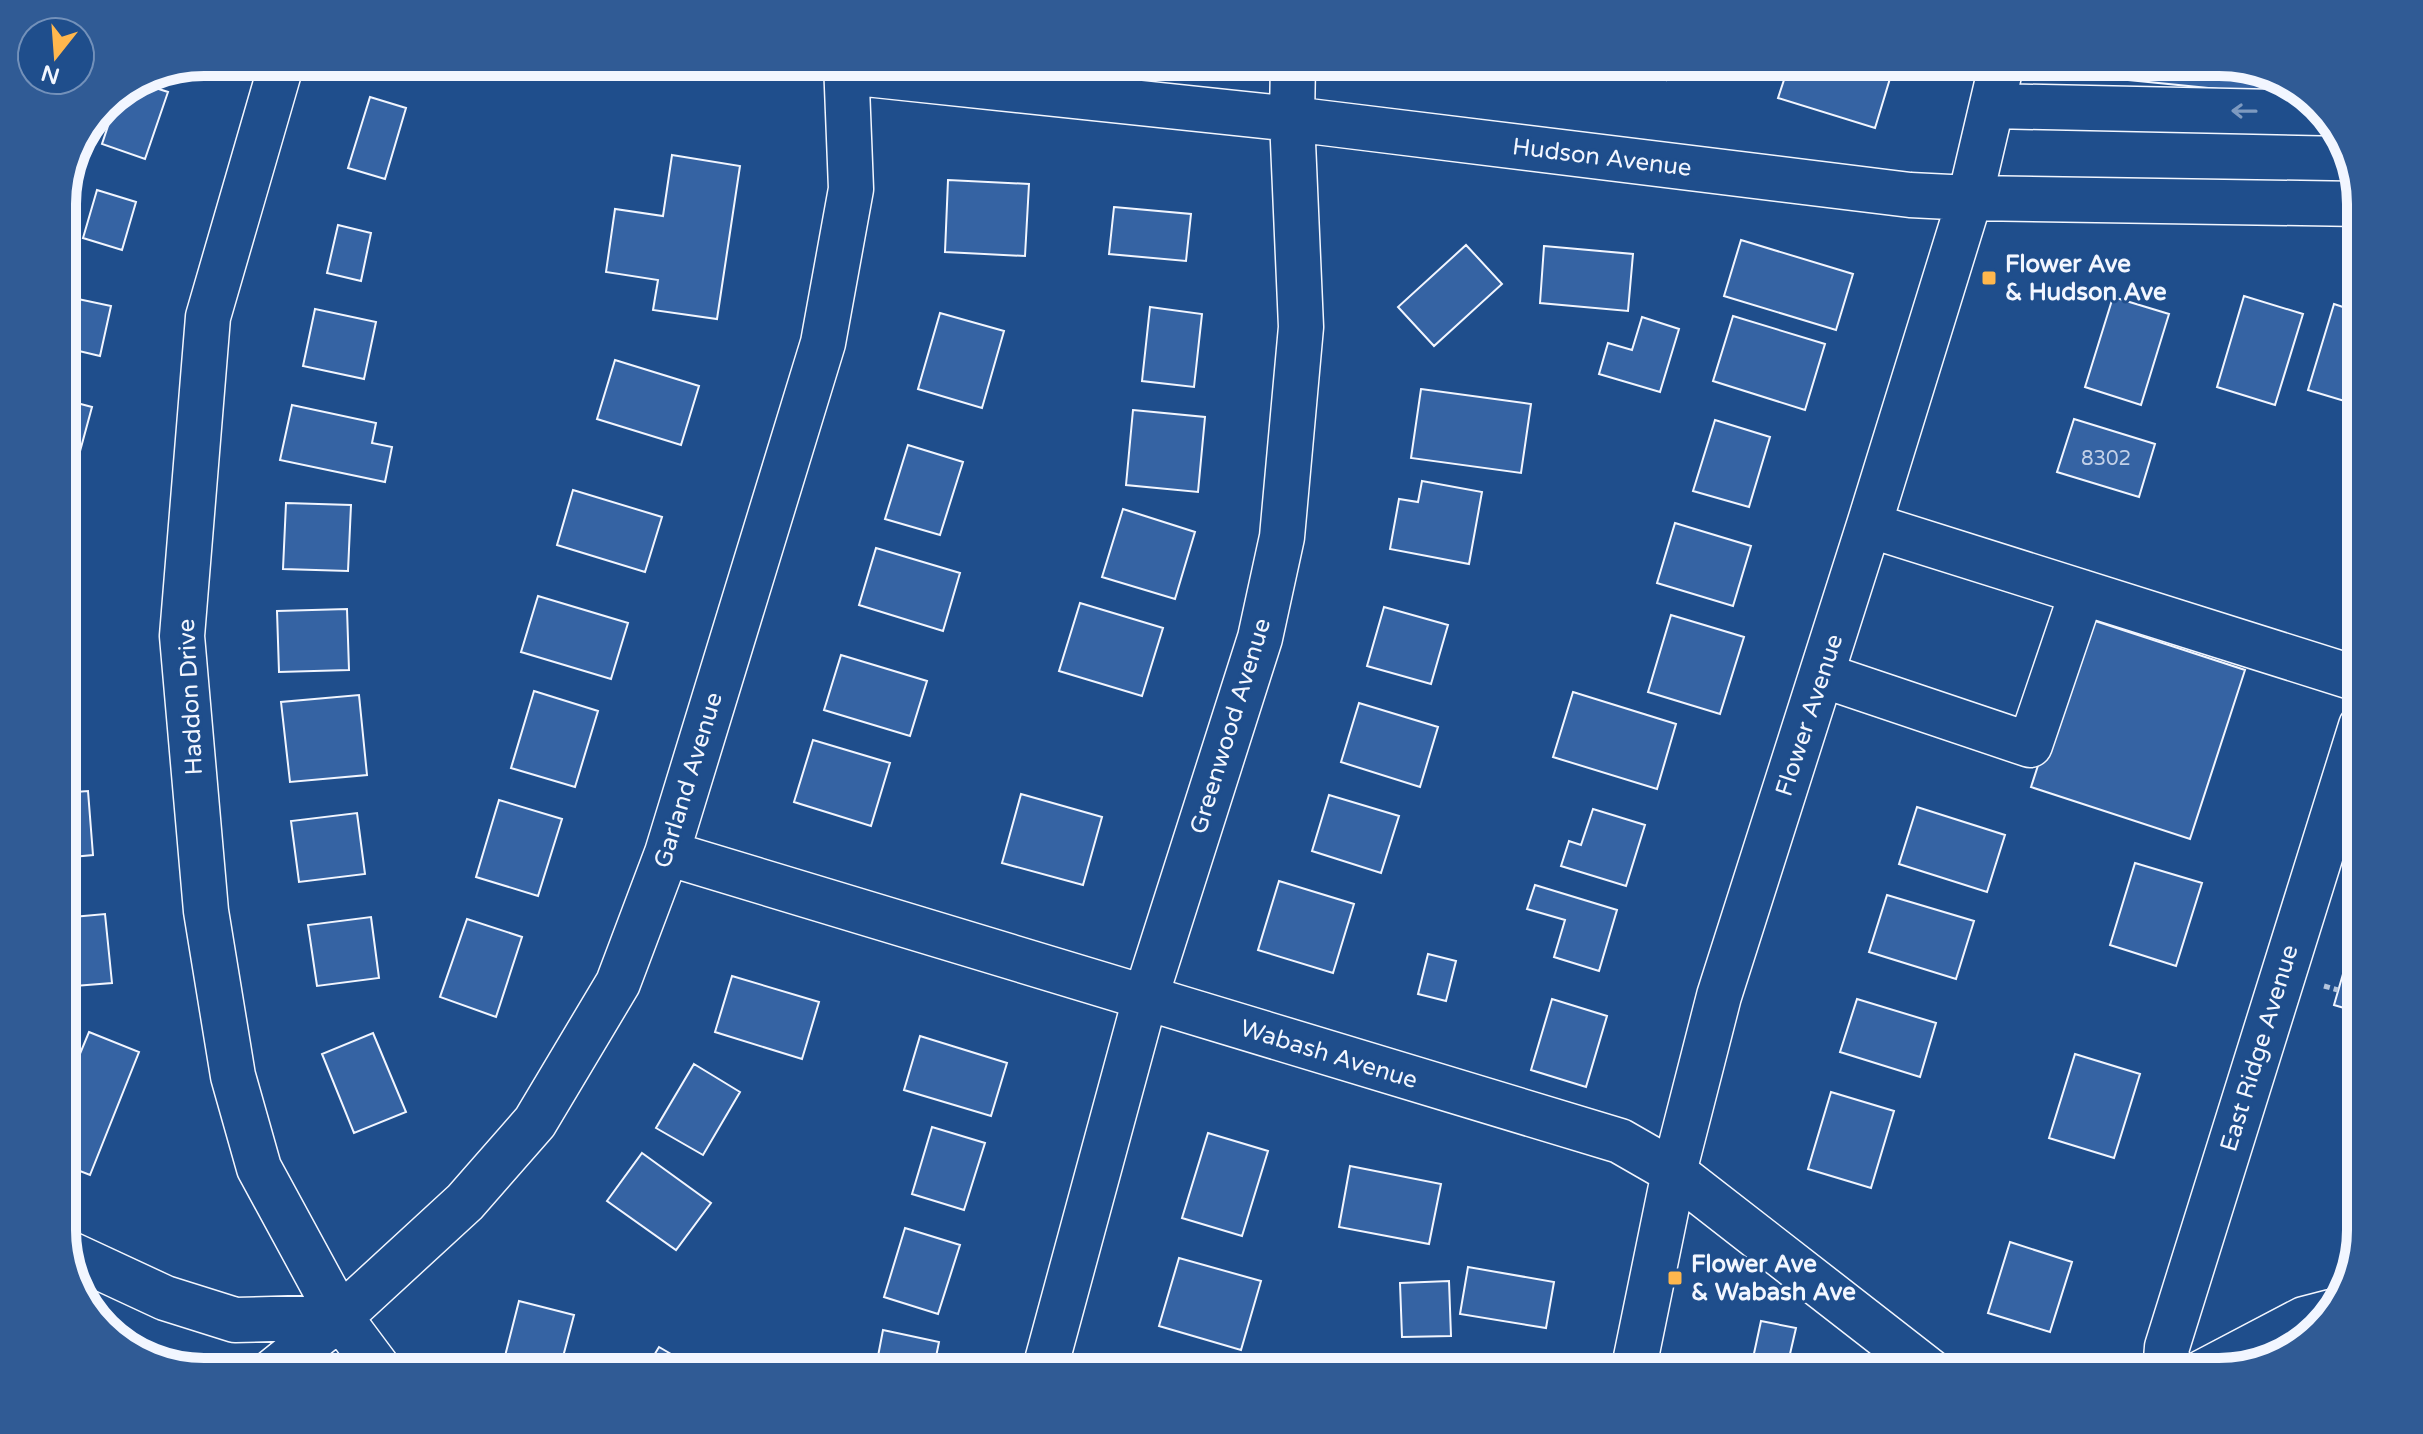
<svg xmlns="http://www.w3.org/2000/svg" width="2423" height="1434" font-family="'Varela Round',sans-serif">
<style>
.building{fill:#3563a3;stroke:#f2f6ff;stroke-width:2}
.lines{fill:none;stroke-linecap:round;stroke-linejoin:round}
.minor-casing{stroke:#f2f6ff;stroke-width:47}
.path{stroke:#b3c4dc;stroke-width:5;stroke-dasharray:6 4;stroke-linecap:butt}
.minor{stroke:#1f4e8c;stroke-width:44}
.oneway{stroke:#7e9ac0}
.poi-dot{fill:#ffb74d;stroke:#1f4e8c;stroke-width:3}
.labels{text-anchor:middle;stroke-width:6;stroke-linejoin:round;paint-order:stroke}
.number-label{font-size:20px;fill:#c3d1e8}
.street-label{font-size:24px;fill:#f2f6ff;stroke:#1f4e8c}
.poi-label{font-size:24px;font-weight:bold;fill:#f2f6ff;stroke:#1f4e8c;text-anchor:start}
.rim{fill:none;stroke:#f2f6ff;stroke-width:10}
</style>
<rect width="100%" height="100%" fill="#1f4e8c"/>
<path class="building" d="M1615,62H1669L1666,80L1613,71Z
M1790,62H1895L1875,128L1778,98Z
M2131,62H2219L2290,81L2307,98L2129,80Z
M137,82L168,92L145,159L102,144L119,93Z
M370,97L406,108L385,179L348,168Z
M672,155L740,166L717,319L653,310L658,280L606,272L615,209L663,216Z
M948,180L1029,184L1025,256L945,252Z
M97,190L136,202L122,250L83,238Z
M1114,207L1191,214L1186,261L1109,254Z
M338,225L371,233L361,281L327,273Z
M1741,240L1853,274L1836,330L1724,296Z
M1466,245L1502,284L1434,346L1398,307Z
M1544,246L1633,254L1628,311L1540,303Z
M64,296L111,306L100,356L62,347Z
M2244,296L2303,314L2275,405L2217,387Z
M2113,297L2169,314L2141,405L2085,387Z
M2334,304L2361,313V406L2308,390Z
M1150,307L1202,314L1194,387L1142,381Z
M315,309L376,322L364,379L303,366Z
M940,313L1004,331L982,408L918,389Z
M1733,316L1825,344L1805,410L1713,381Z
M1642,317L1679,329L1660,392L1599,374L1608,343L1632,350Z
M615,360L699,386L681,445L597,419Z
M1421,389L1531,404L1521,473L1411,458Z
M62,399L92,407L76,466L62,462Z
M292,405L376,423L372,443L392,447L385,482L280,460Z
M1133,410L1205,417L1198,492L1126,485Z
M2074,419L2155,444L2139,497L2057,472Z
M1715,420L1770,437L1749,507L1693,491Z
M908,445L963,462L940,535L885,519Z
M1422,481L1482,492L1469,564L1390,549L1399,499L1418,502Z
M573,490L662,517L645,572L557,545Z
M62,497L76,499L65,554H62Z
M286,503L351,505L348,571L283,569Z
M1123,509L1195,532L1175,599L1102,577Z
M1675,523L1751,546L1733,606L1657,583Z
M876,548L960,573L943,631L859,605Z
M62,594H79L80,656L62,657Z
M538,596L628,623L611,679L521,652Z
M1080,603L1163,628L1142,696L1059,671Z
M1384,607L1448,625L1431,684L1367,666Z
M347,609L349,670L279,672L277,611Z
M1671,615L1744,637L1720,714L1648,692Z
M2086,618L2245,670L2190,839L2031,787Z
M841,655L927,681L910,736L824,710Z
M77,691L80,748L62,749V692Z
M534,691L598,711L575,787L511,768Z
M1573,692L1676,724L1657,789L1553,757Z
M359,695L367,775L290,782L281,702Z
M1359,703L1438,727L1420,787L1341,762Z
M813,740L890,763L871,826L794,802Z
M88,791L93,855L62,858V793Z
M1021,794L1102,817L1083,885L1002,863Z
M1329,795L1399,816L1381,873L1312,851Z
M499,800L562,819L538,896L476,877Z
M1917,807L2005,835L1987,892L1899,864Z
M1593,809L1645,825L1626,886L1561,866L1569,841L1581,845Z
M357,813L365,874L299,882L291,821Z
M2135,863L2202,883L2176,966L2110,945Z
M1279,881L1354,904L1333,973L1258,950Z
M1535,885L1617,910L1599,971L1554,957L1565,920L1527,909Z
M1887,895L1974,921L1956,979L1869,952Z
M105,914L112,983L62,987V918Z
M371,917L379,978L317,986L308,925Z
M467,919L522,937L496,1017L440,997Z
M1428,954L1456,961L1446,1001L1418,994Z
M2343,974L2361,980V1013L2334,1005Z
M732,976L819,1002L802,1059L715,1032Z
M1552,999L1607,1016L1586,1087L1531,1070Z
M1857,999L1936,1023L1920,1077L1840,1052Z
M89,1032L139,1052L90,1175L62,1164V1097Z
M373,1033L406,1112L354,1133L322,1054Z
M920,1036L1007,1063L991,1116L904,1090Z
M2075,1054L2140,1074L2114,1158L2049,1138Z
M694,1064L740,1092L703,1155L656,1128Z
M1831,1092L1894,1111L1871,1188L1808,1169Z
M932,1127L985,1143L964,1210L912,1194Z
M1208,1133L1268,1151L1242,1236L1182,1218Z
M642,1153L711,1203L676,1250L607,1201Z
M1350,1166L1441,1184L1429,1244L1339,1227Z
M905,1228L960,1245L938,1314L884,1297Z
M2010,1242L2072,1262L2050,1332L1988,1313Z
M1179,1258L1261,1281L1241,1350L1159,1326Z
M1468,1267L1554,1282L1546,1328L1460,1314Z
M1449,1281L1451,1336L1402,1337L1400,1283Z
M519,1301L574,1315L559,1372H535L503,1364Z
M1761,1321L1796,1328L1790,1354L1824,1361L1822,1372H1750Z
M883,1330L939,1342L933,1372H875Z
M659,1347L702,1372H644Z"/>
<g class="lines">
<g class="minor-casing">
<path id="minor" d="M282,62L208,317L182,636L206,911L233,1076L259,1168L340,1317
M847,72L1292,119L1910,195L1970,198L2361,204
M1992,106L2322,113
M1869,525L2361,680
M1822,675L2030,745L2082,592
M667,853L1620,1141L1674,1172L1931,1372
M66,1252L165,1298L235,1320L340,1317L381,1372
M272,1372L340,1317L465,1202L535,1122L618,983L667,853L823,343L851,189L846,62
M1044,1372L1145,999L1260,638L1282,537L1301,327L1292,119L1293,62
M1633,1372L1674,1172L1719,996L1869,525L1970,198L2002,62
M2165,1372L2167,1347L2361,726
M2203,1372L2304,1319L2331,1312"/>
</g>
<path class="path" d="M2324,986L2338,990"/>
<use href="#minor" class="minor"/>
</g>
<defs><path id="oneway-shaft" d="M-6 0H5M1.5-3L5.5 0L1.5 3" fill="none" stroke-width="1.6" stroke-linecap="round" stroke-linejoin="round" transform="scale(2)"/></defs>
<use class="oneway" href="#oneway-shaft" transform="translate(2244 111) rotate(-179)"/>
<g class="poi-dot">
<rect x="1981" y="270" width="16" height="16" rx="4"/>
<rect x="1667" y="1270" width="16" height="16" rx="4"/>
</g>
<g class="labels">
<g class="number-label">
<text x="2106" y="465">8302</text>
</g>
<g class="street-label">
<text transform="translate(1602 157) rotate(7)" y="8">Hudson Avenue</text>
<text transform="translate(190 697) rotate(-93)" y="8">Haddon Drive</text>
<text transform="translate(1809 715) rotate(-72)" y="8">Flower Avenue</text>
<text transform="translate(1230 726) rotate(-73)" y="8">Greenwood Avenue</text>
<text transform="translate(688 780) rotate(-73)" y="8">Garland Avenue</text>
<text transform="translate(2259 1048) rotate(-73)" y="8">East Ridge Avenue</text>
<text transform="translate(1329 1054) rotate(17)" y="8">Wabash Avenue</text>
</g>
<g class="poi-label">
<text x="2005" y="272">Flower Ave<tspan x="2005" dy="28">&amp; Hudson Ave</tspan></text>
<text x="1691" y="1272">Flower Ave<tspan x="1691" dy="28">&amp; Wabash Ave</tspan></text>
</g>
</g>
<path d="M0 0H2423V1434H0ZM204 76H2219A128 128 0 0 1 2347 204V1230A128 128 0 0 1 2219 1358H204A128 128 0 0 1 76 1230V204A128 128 0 0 1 204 76Z" fill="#305b95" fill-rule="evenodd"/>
<path class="rim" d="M204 76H2219A128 128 0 0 1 2347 204V1230A128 128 0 0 1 2219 1358H204A128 128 0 0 1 76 1230V204A128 128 0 0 1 204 76Z"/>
<g transform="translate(56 56) rotate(197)"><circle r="38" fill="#1f4e8c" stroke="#7391ba" stroke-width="2"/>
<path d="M0-6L14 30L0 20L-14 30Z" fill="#ffb74d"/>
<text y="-12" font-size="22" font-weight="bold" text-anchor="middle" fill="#f2f6ff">N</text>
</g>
</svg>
